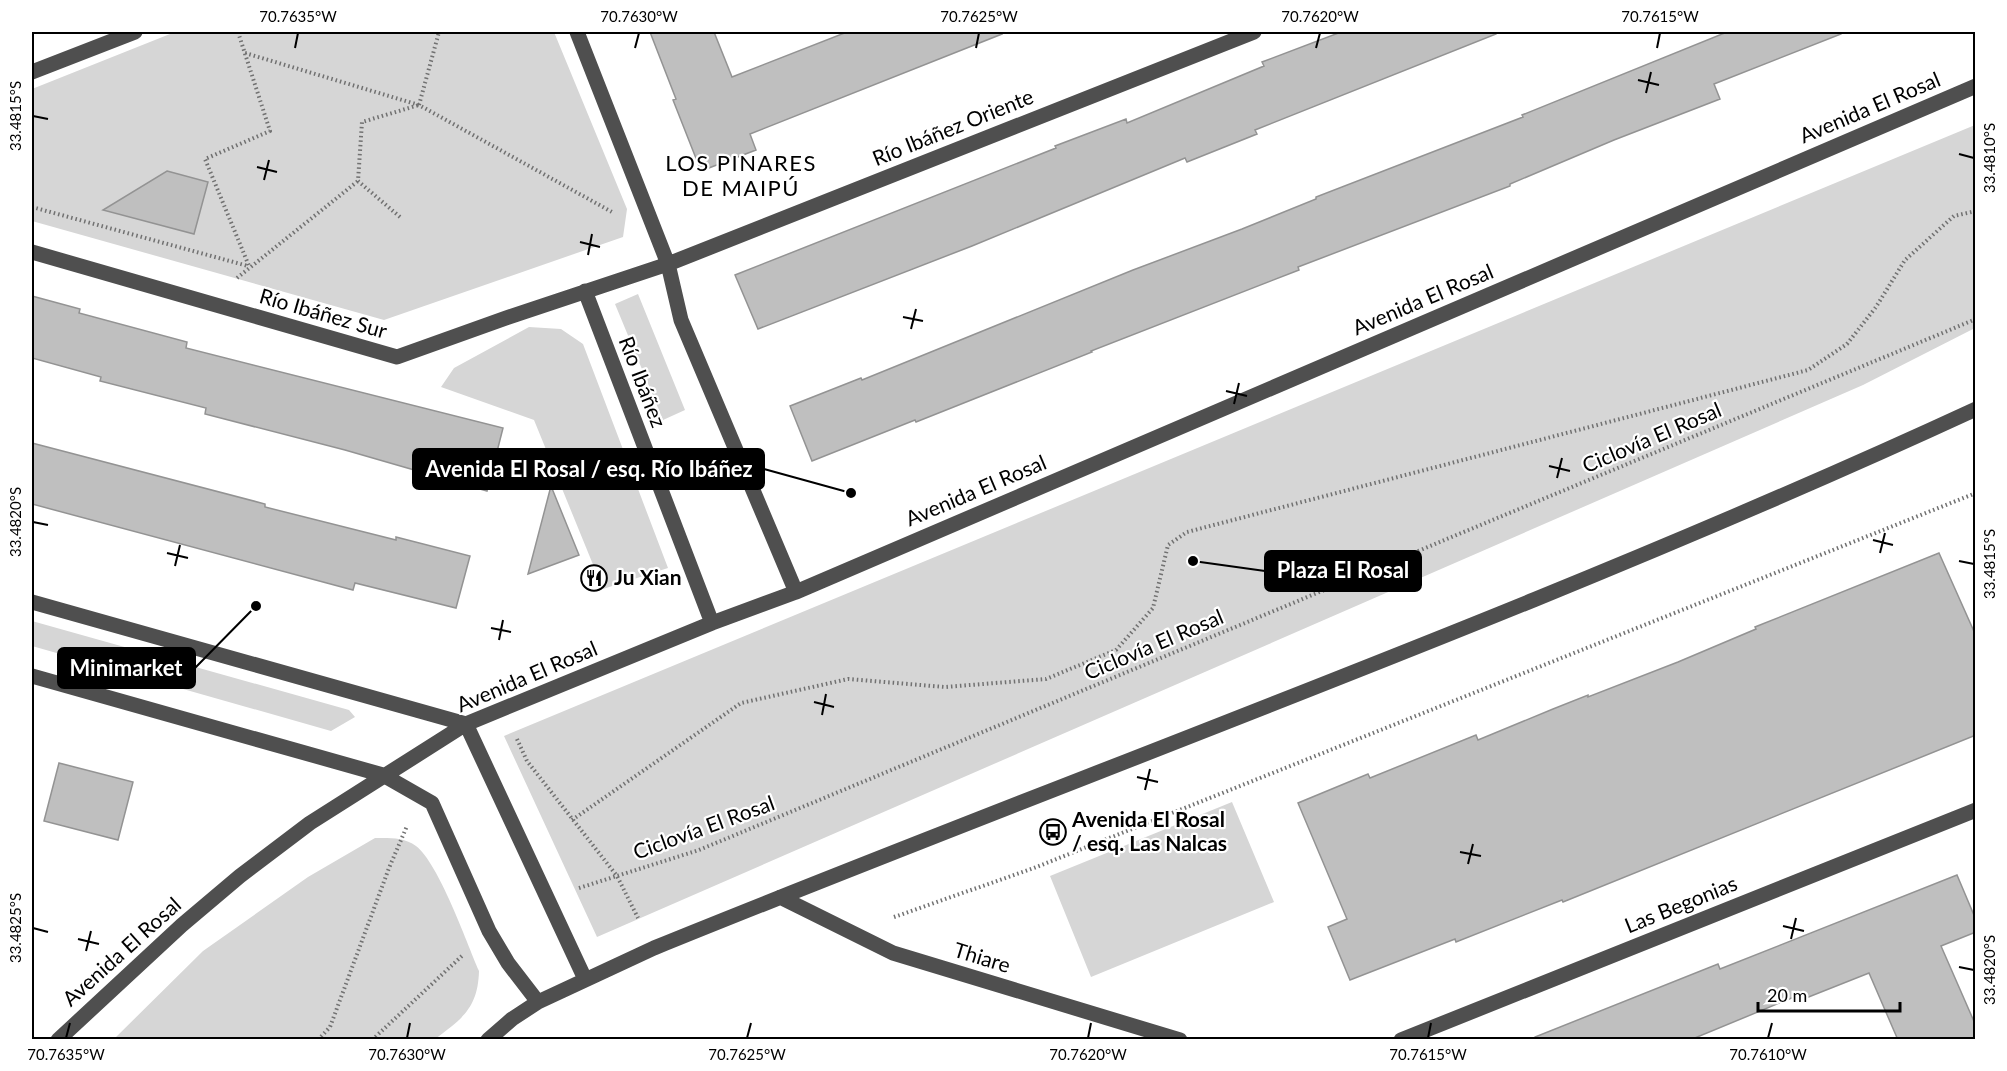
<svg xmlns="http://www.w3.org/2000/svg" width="2007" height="1071" font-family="Lato,sans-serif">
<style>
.green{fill:#d6d6d6}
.building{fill:#bfbfbf;stroke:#939393;stroke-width:1.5}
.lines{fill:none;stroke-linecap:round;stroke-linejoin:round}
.path{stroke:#717171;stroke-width:4;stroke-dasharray:1.5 3;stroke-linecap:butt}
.minor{stroke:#4f4f4f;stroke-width:15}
.ticks{fill:none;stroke:#000;stroke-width:2}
.labels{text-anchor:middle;stroke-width:4.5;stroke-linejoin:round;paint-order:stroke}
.street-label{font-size:21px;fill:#000;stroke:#fff}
.poi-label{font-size:21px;font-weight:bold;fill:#000;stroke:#fff;text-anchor:start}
.neighbourhood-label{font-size:22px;letter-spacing:1.5px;fill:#000;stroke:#fff}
.leader{fill:none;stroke:#000;stroke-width:2}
.callout-dot{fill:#000;stroke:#fff;stroke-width:2}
.callout{fill:#000;stroke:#000;stroke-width:2}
.callout-label{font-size:22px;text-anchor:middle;font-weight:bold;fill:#fff}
.neatline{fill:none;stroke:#000;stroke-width:2}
.ticks-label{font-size:15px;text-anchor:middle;fill:#000}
</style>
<rect width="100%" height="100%" fill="#fff"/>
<path class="green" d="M175,32H554L627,209L623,237L384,320L32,221V89Z
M1975,125V328L1863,385L597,937L504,736Z
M638,294L685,410L663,420L615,304Z
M529,327L561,329L583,344L668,568L603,589L534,420L441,387L454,368Z
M32,621L349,710L355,717L331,731L32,646Z
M1232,802L1274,902L1091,977L1050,876Z
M375,838C389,838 404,837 416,846C439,864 466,941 479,971C478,1008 462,1019 435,1039H114L203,951L308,877Z"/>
<path class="building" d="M650,32H714L732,77L847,32H1001L1002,34L750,134L756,150L701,171L673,100L676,99Z
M1341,32H1496V34L1255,130L1257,134L1187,162L1185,158L972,246L758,329L735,275L1056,148L1055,146L1126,119L1127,123L1264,66L1262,62Z
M1727,32H1841V34L1714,84L1720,99L1614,140L1510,184V186L1298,267L1299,270L1091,351L1092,352L916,422L915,420L812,461L790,406L861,378L862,380L1133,270L1242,229L1316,199V197L1523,117L1522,115Z
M167,171L208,182L194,234L103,210Z
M32,296L80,309L79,313L187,342L186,348L503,428L487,491L345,450L205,414L206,408L100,381L101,377L32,358Z
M32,443L265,504V507L396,540V537L470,556L456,608L355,583L353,590L32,504Z
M551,486L579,555L528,574Z
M1939,553L1976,636V735L1563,902L1562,900L1456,942L1455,939L1350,980L1328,927L1347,919L1298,803L1368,774L1370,778L1476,735L1478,740L1553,709L1588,695V697L1678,662L1756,629L1755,627Z
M59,763L133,782L118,840L44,821Z
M1957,875L1976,920V932L1941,946L1976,1026V1040H1898L1869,973L1796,1002L1794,997L1690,1040H1535V1037L1718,964L1720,969Z"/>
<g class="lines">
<path class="path" d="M238,32L270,131L205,159L249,266
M245,53L419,105L612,212
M419,105L439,32
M32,207L248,266
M400,217L358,181L362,122L419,105
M237,278L358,181
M517,739L527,761L617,876L638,918
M572,820L741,703L848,679L945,687L1046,679L1116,650L1153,608L1168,545L1187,532L1808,370L1847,344L1876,307L1905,260L1954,216L1976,211
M579,888L699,850L1976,319
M894,917L1034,868L1976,493
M318,1040L330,1027L389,868L407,826
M372,1040L464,954"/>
<path class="minor" d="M577,32L668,264L681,320L796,592
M32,72L135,32
M32,252L397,357L506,318L668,264L1254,32
M585,291L712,623
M32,602L466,724L585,979
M32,676L383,775L432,803L489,931L508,963L538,1002
M780,897L893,953L1180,1040
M58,1040L182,925L240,876L310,823L466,724L712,623L796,592L1976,86
M488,1040L512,1019L538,1002L654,948C1094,769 1543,609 1976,409
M1401,1040L1976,810"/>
</g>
<path class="ticks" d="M295,48L298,33M635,48L639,33M976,48L979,33M1316,48L1320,33M1657,48L1660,33M1638,80L1659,85M1646,93L1651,72M33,116L48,119M1959,154L1974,158M257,167L277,172M264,180L269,160M580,242L600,247M588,255L592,234M903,317L923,321M911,329L916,309M1226,391L1247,396M1234,404L1239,383M1549,466L1570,471M1557,478L1562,458M33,522L48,525M1873,540L1893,545M167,553L188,558M1880,553L1885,533M1959,561L1974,564M175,566L180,545M491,628L511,632M499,640L503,620M814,702L834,707M822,715L826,694M1137,777L1158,782M1145,790L1150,769M1460,852L1481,856M1468,864L1473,844M1783,926L1804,931M33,928L48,932M78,939L99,944M1791,939L1796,918M86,951L91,931M1959,967L1974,970M66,1038L70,1023M407,1038L410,1023M747,1038L751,1023M1088,1038L1091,1023M1428,1038L1431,1023M1768,1038L1772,1023"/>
<defs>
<g id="restaurant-ring" transform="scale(1.35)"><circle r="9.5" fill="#fff" stroke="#000" stroke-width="1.5"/><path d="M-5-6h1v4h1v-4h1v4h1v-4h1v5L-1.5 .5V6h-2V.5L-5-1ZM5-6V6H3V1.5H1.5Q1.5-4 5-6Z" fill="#000"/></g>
<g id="bus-ring" transform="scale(1.35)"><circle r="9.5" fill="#fff" stroke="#000" stroke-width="1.5"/><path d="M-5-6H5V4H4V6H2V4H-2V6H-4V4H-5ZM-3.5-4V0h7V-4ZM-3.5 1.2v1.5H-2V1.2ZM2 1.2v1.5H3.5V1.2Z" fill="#000"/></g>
</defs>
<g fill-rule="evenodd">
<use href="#restaurant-ring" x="594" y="578"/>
<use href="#bus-ring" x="1053" y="832"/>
</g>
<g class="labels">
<g class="street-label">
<text transform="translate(1870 108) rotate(-23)" y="7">Avenida El Rosal</text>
<text transform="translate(953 128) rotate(-22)" y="7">Río Ibáñez Oriente</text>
<text transform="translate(1423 300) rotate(-23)" y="7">Avenida El Rosal</text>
<text transform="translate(323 314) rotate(16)" y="7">Río Ibáñez Sur</text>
<text transform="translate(642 382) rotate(69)" y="7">Río Ibáñez</text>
<text transform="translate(1652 438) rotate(-23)" y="7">Ciclovía El Rosal</text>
<text transform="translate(976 491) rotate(-23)" y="7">Avenida El Rosal</text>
<text transform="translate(1154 645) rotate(-23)" y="7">Ciclovía El Rosal</text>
<text transform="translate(527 677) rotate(-23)" y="7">Avenida El Rosal</text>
<text transform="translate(704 828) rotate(-20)" y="7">Ciclovía El Rosal</text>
<text transform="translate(1681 905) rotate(-22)" y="7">Las Begonias</text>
<text transform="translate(122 952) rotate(-42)" y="7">Avenida El Rosal</text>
<text transform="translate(982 958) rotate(17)" y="7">Thiare</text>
</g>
<g class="poi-label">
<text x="614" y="585">Ju Xian</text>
<text x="1072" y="827">Avenida El Rosal<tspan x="1072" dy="24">/ esq. Las Nalcas</tspan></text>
</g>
<g class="neighbourhood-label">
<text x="741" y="171">LOS PINARES<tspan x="741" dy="25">DE MAIPÚ</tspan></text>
</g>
</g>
<path class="leader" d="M851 493L764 469M1193 561L1265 571M256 606L195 668"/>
<g class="callout-dot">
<circle cx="851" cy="493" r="6"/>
<circle cx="1193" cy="561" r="6"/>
<circle cx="256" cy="606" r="6"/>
</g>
<g class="callout">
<rect x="413" y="449" width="351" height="40" rx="6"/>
<rect x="1265" y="551" width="156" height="40" rx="6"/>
<rect x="58" y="648" width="137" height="40" rx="6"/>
</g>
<g class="callout-label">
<text x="589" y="477">Avenida El Rosal / esq. Río Ibáñez</text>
<text x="1343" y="578">Plaza El Rosal</text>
<text x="126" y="676">Minimarket</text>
</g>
<rect width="2007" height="1071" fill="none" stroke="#ffffff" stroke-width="66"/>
<path d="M1758 1002v9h142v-9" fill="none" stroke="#000000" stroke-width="3"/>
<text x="1767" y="1002" font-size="18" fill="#000000" stroke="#ffffff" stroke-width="4.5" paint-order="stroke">20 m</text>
<rect x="33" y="33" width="1941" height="1005" class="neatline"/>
<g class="ticks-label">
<text x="298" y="22">70.7635°W</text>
<text x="639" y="22">70.7630°W</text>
<text x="979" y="22">70.7625°W</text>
<text x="1320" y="22">70.7620°W</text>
<text x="1660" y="22">70.7615°W</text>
<text transform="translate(16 116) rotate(-90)" y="5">33.4815°S</text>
<text transform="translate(1990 158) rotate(-90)" y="5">33.4810°S</text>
<text transform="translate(16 522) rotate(-90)" y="5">33.4820°S</text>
<text transform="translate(1990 564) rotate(-90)" y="5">33.4815°S</text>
<text transform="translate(16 928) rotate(-90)" y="5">33.4825°S</text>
<text transform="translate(1990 970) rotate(-90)" y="5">33.4820°S</text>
<text x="66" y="1060">70.7635°W</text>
<text x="407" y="1060">70.7630°W</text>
<text x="747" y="1060">70.7625°W</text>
<text x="1088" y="1060">70.7620°W</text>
<text x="1428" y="1060">70.7615°W</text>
<text x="1768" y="1060">70.7610°W</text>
</g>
</svg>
